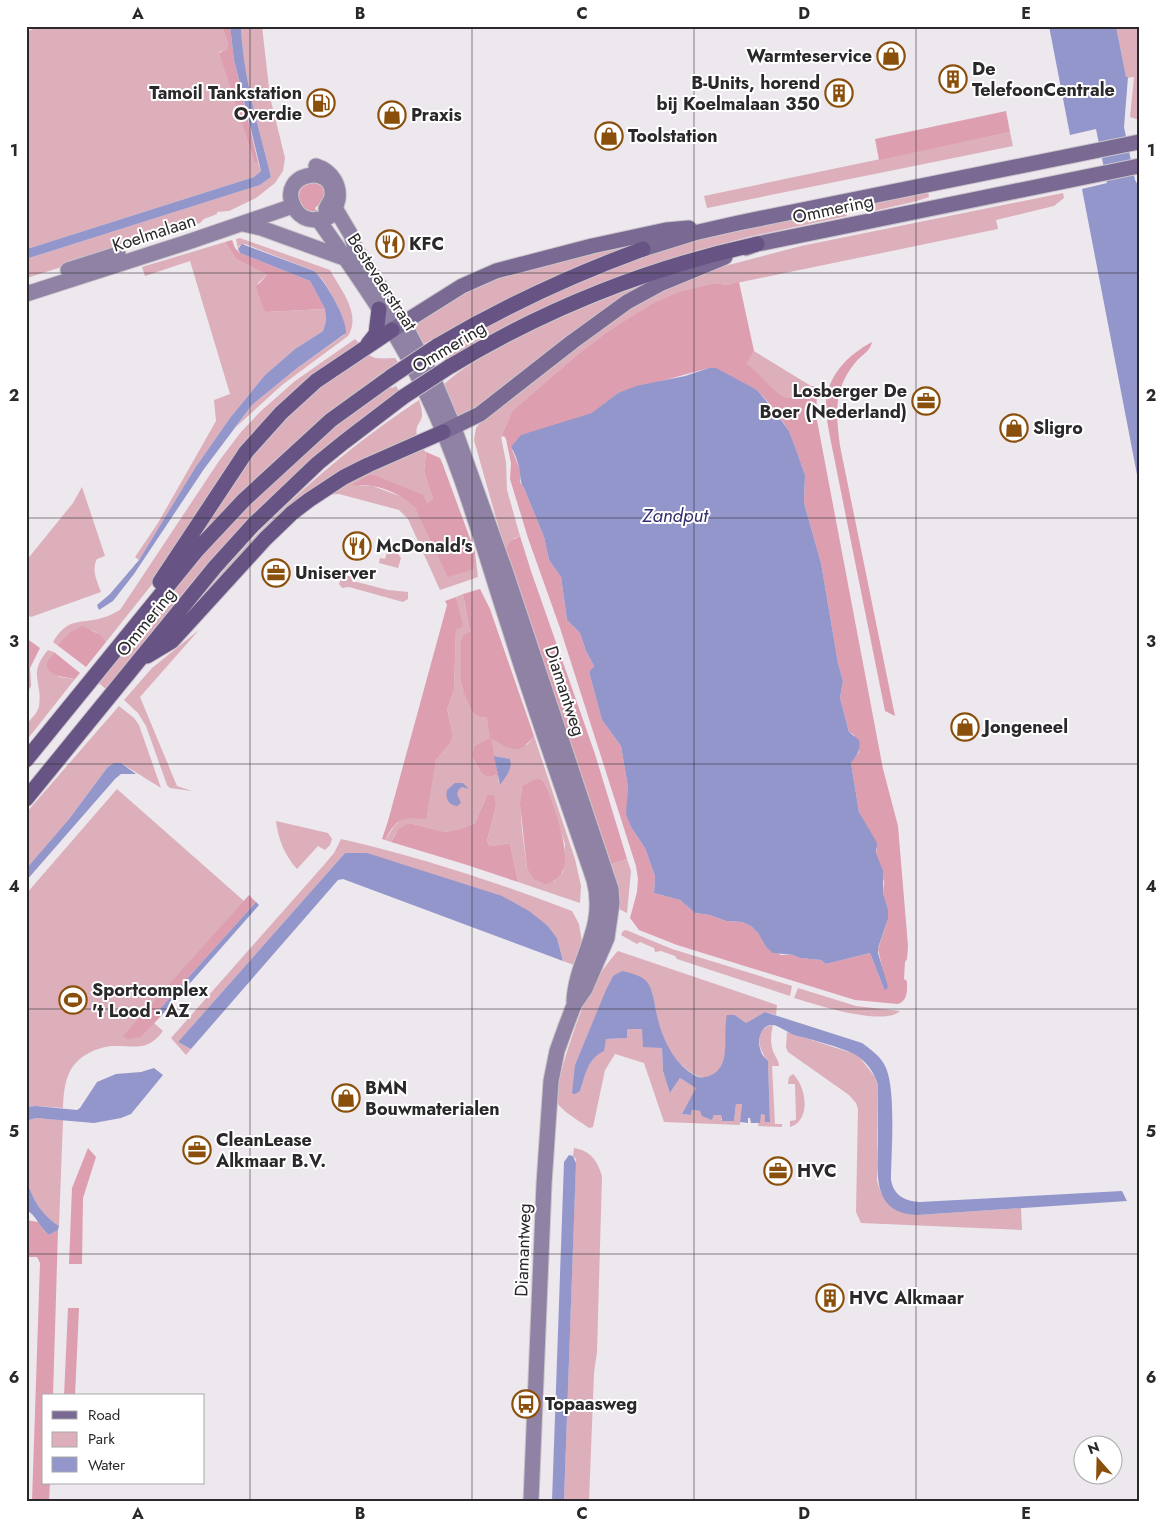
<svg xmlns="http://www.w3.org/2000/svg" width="1165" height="1527" font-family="Jost,sans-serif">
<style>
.green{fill:#dcafba;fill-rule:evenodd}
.forest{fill:#dd9eaf;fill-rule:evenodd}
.water{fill:#9396cb}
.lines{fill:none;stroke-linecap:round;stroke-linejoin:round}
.secondary-casing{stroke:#cac5cb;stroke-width:17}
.primary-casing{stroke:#cac5cb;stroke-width:17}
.highway-casing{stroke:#cac5cb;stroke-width:17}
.secondary{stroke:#8f82a4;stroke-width:15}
.primary{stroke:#7a6993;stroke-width:15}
.highway{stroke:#685484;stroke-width:15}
.highway-bridge-casing{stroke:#cac5cb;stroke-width:17;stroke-linecap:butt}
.highway-bridge{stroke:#685484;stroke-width:15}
.grid{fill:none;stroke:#2a282a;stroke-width:1;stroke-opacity:0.55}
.labels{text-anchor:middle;stroke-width:4;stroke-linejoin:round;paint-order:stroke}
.poi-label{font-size:18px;font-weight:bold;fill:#2a282a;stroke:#fff;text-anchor:start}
.street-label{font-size:18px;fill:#2a282a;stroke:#fff}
.water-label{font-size:19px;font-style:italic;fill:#322e6e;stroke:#fff}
.neatline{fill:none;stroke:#2a282a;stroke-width:2}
.grid-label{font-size:16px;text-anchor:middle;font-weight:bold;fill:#2a282a}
</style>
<rect width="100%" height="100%" fill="#ede7ee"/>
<path class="green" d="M41,26H222L228,44V50L219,52L255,164L258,162L261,171L254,177L27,249L26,32Z
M241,26H262L270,97L285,158L283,171L275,183L256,198L229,211L217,212V214L204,219L200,223L27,278L26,259L260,185L271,177C259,128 243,77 241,26Z
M1116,26H1139V120L1130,117L1134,77L1126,78Z
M1010,132L1013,146L707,208L704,196Z
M928,191L929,197L917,201L874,211L871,200Z
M1063,193L1064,198L1054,206L996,220L998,229L727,285L716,283L626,321L607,332L578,354L512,411L501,437L506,462L507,490L520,536L515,538L505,550L474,440L476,428L482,420L611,317L698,273L801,246Z
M844,205L847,216L748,237L695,251L630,272L555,302L526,317L446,360L441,350L546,294L672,246Z
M667,233L544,282L483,311L422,345L412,329V320L490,278Z
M240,238L330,270C340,289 362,314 348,336L282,385L236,427L252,405L296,369L344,335L346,330C340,312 329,283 314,271L245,244L239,246L238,249L236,239Z
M225,242L236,259L267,275L258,283L265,312L325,309L326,321L323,331L295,349L265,375L230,418L195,468L139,560L135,557L158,523L216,421L214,400L230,394L190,261L145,276L142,267Z
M656,280L486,404L458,420L443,385C464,366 489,353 514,340C560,316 607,297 656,280Z
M355,339L362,346L278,411L173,558L106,642C90,620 73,631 57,645L53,642C69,615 83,625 105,617C110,616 115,612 120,610L219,461L241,432L261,411L295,381Z
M365,351C372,361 383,358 395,358L398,362C354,394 312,426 272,463C242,491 210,527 183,559L198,530L280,417Z
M754,351L811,386H815L817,393C808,394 798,398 789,398C775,397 759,371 745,364Z
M386,386L392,388L396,386L399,391C341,435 284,480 235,533C189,583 149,637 106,689L96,681L210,544L251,499L328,430Z
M419,400C420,404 422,409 422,413C423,423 414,423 417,437L323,486L168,636C192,607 216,578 242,550C295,493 354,443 419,400Z
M421,447L426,452L424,472L433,499L427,503L371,474L359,486H373L407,499L415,508L430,537L473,569L475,552L478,577L440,590L408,519L399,510L339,494L320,495Z
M82,487L105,556L97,559C91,570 97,581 101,592L31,617L26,614V561L73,503Z
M390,542L401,558L398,568L379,563L380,558L385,559Z
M342,576H352L353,581L388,590L408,592V599L403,602L349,587L342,588L339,584Z
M463,594L470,632L461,640V683L462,688L469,700L472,712L486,716L527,745L534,736L575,859L581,886L580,903L518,882L510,843L492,846L489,845L487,841L496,806L487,795L475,823L460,829L445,832L409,823L395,835L391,842L385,840L395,825L401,820L409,817L432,781L436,760L451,742L453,735L447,709L454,690L456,630L462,625L456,597ZM490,738L494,756L509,759L499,784L498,775L487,777L481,773L472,756ZM542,780L545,783L565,844L563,872L554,881L527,868C524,841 518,814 522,786Z
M199,630L140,697L177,786L192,791L170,788L167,785L146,726L138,713L124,700L152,668Z
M48,650L54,652L51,657L59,677L75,679L26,741C26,736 25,729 27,725C30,718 38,714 39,706C43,681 27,675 48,650Z
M119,706L134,718L139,725L161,788L121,763L107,768L69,819L26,869V813Z
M117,789L244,901L124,1036L141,1037L154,1023L163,1031C147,1053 133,1045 111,1046C103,1047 96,1049 89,1053C66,1065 64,1085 63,1108L36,1106L26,1107V894Z
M276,821L328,833L332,839L330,845L325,850L318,846L297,869C285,856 278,839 276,821Z
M341,839C420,857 496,882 572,911L579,924L583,949L577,966L563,961L557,938L548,926L345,853L178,1042L191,1049L186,1055L171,1038L323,866L334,853Z
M627,859L631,871L627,913L617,908L609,865Z
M626,930L672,949L792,986L790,996L677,959L675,956L661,951L655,952L654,948L640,942L637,944L621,935L623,931Z
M618,951L777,1005L776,1015L765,1012L746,1023L735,1015L726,1020C725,1032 727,1053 723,1063C711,1095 681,1068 670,1051C659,1033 656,1011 652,991L613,976L575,1065L580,1091L587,1068L606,1039L626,1038L627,1029H643L662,1047L663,1071L671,1092L680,1078L697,1088L682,1114L691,1115L692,1110L700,1111L712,1120L714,1115H721V1120L734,1121L736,1104H742L740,1125L664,1122L644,1063L615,1054L605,1070L593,1127L589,1128C581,1122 560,1110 557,1102C552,1088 584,1000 592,985C595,980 615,953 618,951Z
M798,988L856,1006L900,1011C884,1027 814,1004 794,998Z
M773,1025C771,1034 770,1042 773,1051C775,1057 779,1060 779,1066H772L775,1124H782V1127L758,1126L761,1114L765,1115L770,1122L768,1061C758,1050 753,1028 773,1025Z
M787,1032L858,1055L875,1077L878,1085L877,1181L881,1193L888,1204L918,1215L1021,1208L1022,1230L861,1223L856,1212L858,1109L856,1103L849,1095L788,1052L786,1047Z
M793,1074C806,1086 812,1120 790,1127V1121L796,1120L795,1084H788L789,1077Z
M36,1118L63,1120L59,1226C45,1217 35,1204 30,1189L26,1187V1121Z
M574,1148C591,1151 597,1160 602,1176L597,1352L594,1373L589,1501H564L576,1159L573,1156Z"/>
<path class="forest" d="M222,26H230L234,60L258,162L255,164L219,53L228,49V44Z
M1006,111L1010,132L879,160L875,139Z
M313,181L322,185L325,194L322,202L315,208L318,213L308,212L299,203C298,190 301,185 313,181Z
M232,240L235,248L240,253L310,281L325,309L265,312L256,287L267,275L236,259L225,242Z
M739,282L754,351L746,364C760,371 775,397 789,398C798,398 808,394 817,393L816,415L883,769L898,826L908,946L907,959L905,962L904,979L907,981C907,991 908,1000 898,1004L855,1000L677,945L639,930L630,918L637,892L638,879L636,866L560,628L528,538L510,479L511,463L506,439L504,436L501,437L512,411L578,354L607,332L654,303L680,292L716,283L727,285ZM709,368L757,390L775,410L789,431L797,452L805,475L804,503L821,563L838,663L843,681L840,698L849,732L854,735L859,752L851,763L859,812L877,849L876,853L884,882L883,893L888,909V919L878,949L887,989H884L870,953L826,964L821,960L800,958L793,955H781L766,947L758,933L751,926L742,922L726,921L710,915L695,913L680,900L654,893L655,876L645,848L631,827L627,814L628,787L621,746L602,720L589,672L594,666L586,651L580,633L567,620L561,577L549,560L544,537L524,488L520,482V470L511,447L593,413L618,393Z
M872,342C870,352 861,355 855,363C833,390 836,414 840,446L895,716L885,711L830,437C828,427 826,416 826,406C826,376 848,355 872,342Z
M426,452L440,458L443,465L475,552L474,569L448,577L415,508C405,497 387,488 372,486C365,485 359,486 352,485L371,474L423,495L427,503L433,499L424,472Z
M520,536L531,571L595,754L627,859L609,865L505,550L511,541Z
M480,589L490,609L534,736C518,757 509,749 491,738L498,775L487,777L481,773L472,756L475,746L490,738L487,717H481L472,712C469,702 463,693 461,683V640L464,635L470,632L463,594Z
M456,597L463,626L456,630L454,690L447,709L453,735L451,742L436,760L426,819C402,817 397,818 385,840L382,839L388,821L447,605L445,601Z
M82,626L101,635L106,642L86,667L57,645L71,632Z
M26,638L40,648L30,668L31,686L26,694Z
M54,652L80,673L75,679C67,677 45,677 47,663C48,660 52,656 54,652Z
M536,779L542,780L545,783C552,803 574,855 561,874C557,880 552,882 545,884L534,879L527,868L520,804L522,786Z
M487,795H494L496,806L487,841L489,845L492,846L510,843L518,882L464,864L391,842L399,829L409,823L445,832L460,829L475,823Z
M249,895L256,902L158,1011L161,1016L141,1037L128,1039L123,1036Z
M88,1148L96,1157L83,1198L82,1264H69L72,1188Z
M26,1220L38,1222L44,1231L49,1235L58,1230L53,1396H44V1483H50L49,1501H32L40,1263L37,1257H26Z
M68,1308H79L75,1396H64Z"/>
<path class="water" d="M230,26H241C243,77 259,128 271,177L260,185L26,259V246L27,249L254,177L261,171L234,60Z
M1049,26H1116L1126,77H1128L1124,127L1135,180L1139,187V485L1082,189L1107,183L1096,129L1070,135Z
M242,244L314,271C325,280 347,319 346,333L296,369L252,405L204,469L134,574L113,601L99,610L97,605L110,594L139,560L195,468L230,418L265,375L295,349L323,331L326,321L325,309L310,281L240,253L238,249Z
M709,368H716L757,390L774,410L789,431L797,452L805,475L804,503L821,563L838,663L843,681L840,698L849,732L859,740C861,750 857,755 851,763L859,812L877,843L876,853L883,871V893L888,909V919L878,948V953L888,987L886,990L884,989L870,953L826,964L821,960L800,958L793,955L773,953L766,947L758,933L751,926L742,922L726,921L710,915L695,913L680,900L654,893L655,876L645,848L631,827L626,814L628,787L621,746L602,720L589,672L594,666L586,651L580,633L567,620L561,577L549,560L544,537L524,488C519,481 521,475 519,467C517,460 515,453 511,447L521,435L592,413L618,393L636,386L685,376Z
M494,756L510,759C513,769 505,777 500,785Z
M114,763H121L136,774H121L115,779L26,881V869L69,819L107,768Z
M455,783H463L469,789L462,787L459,789L457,794L461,803L457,806C448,805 445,798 447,790Z
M345,853H367L502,896L529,911L548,926L557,938L563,961L343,879L338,880L191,1049L178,1042Z
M256,902L259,905L161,1016L158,1011Z
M622,971C630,973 641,975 647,982C654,991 654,1004 657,1015C661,1035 671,1058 688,1071C693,1074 698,1079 705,1077C713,1076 719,1071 722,1064C728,1051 723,1030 727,1015H735L746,1023L765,1012L862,1043C870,1049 879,1055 884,1064C897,1085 891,1153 891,1180C894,1196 905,1201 920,1202L1122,1191L1127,1201L918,1215C873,1214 877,1177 878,1143C878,1124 878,1105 878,1085C875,1074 868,1064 859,1057C852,1050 806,1038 794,1035C787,1032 779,1026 773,1025C761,1024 757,1040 760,1048C761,1054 764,1057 768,1061L770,1122H765V1115L761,1114L760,1123H751L750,1118H748V1123L740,1122L742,1104H736L734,1121H722L721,1115H714L712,1120L702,1116L700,1111L692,1110L691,1115L682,1114L696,1088L680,1078L670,1093L663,1071L662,1048L643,1047L642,1029H627V1038L606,1039L604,1051C587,1059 586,1074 580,1091L575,1094L572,1093L575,1065L606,990L613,976Z
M154,1068L163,1075L131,1114L121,1118L94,1123L36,1118L26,1121V1107L36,1106L77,1110L80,1108L97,1082L116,1074L141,1072Z
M569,1155L573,1156L576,1163L564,1501H552L564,1162Z
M26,1187L30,1189C35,1204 45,1217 59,1226L58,1230L49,1235C39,1228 37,1215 26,1210Z"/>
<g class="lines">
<g class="secondary-casing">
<path id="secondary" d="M316,166C351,177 342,227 308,219C301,217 297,213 294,207C276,173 335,162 332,195C332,200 328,204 326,209C327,212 328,214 329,217
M335,208L351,235L355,248L403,322L435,383L454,428L506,573L611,889L612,903L607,938L585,989L574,1005L566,1026L557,1051L551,1081L544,1184L531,1501
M317,219L322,225C360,279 399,334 427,395C463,469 484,551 510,630C536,714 566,797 594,880C607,929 576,958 574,1001
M243,224L261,228L344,258
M68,270L118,254
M26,294L185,243L293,206"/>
</g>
<g class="primary-casing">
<path id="primary" d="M746,248L757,244L1139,166
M643,249L694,233L738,223L1139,142
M392,330L462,286L496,271L592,246L666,230L689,228
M443,432L480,414L572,342L627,302L662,283L725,257"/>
</g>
<g class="highway-casing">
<path id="highway" d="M368,344L376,334L379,309
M437,346C503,307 572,275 643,249
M449,367C545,309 647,268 757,244
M160,582L246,452L281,413L316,381L392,330
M147,656L172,641L265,539L292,513L309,500L344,477L368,465L443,432
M26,760L197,550L244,500L331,420L392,376
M26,799L215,567L253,525L318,463L344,442L403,397"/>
</g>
<use href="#secondary" class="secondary"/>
<use href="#primary" class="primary"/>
<use href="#highway" class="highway"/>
<g class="highway-bridge-casing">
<path id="highway-bridge" d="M392,376L437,346
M403,397L449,367"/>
</g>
<use href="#highway-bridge" class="highway-bridge"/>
</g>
<path class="grid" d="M250,26V1501M472,26V1501M694,26V1501M916,26V1501M26,273H1139M26,518H1139M26,764H1139M26,1009H1139M26,1254H1139"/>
<defs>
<g id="shop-ring" transform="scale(1.4375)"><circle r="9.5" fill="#fff" stroke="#8b4f0c" stroke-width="1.5"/><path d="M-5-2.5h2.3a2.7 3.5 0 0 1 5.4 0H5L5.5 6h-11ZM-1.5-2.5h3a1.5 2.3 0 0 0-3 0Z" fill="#8b4f0c"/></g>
<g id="building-ring" transform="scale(1.4375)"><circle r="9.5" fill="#fff" stroke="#8b4f0c" stroke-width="1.5"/><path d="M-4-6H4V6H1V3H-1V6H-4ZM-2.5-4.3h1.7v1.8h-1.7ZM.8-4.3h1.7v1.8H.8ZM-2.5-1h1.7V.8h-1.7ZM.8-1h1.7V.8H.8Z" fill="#8b4f0c"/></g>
<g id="fuel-ring" transform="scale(1.4375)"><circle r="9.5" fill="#fff" stroke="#8b4f0c" stroke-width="1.5"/><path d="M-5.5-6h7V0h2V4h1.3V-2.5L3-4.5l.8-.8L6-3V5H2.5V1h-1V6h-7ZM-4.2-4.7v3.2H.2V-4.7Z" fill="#8b4f0c"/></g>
<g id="restaurant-ring" transform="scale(1.4375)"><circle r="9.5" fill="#fff" stroke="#8b4f0c" stroke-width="1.5"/><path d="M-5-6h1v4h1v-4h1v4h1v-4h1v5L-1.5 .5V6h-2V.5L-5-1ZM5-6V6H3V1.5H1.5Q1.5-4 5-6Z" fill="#8b4f0c"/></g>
<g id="office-ring" transform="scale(1.4375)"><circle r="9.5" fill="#fff" stroke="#8b4f0c" stroke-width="1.5"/><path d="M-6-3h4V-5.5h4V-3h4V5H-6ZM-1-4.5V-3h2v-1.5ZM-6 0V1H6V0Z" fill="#8b4f0c"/></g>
<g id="stadium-ring" transform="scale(1.4375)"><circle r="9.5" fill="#fff" stroke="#8b4f0c" stroke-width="1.5"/><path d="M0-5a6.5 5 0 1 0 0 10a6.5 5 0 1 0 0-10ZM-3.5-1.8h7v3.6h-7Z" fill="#8b4f0c"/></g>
<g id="bus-ring" transform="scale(1.4375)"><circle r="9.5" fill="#fff" stroke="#8b4f0c" stroke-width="1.5"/><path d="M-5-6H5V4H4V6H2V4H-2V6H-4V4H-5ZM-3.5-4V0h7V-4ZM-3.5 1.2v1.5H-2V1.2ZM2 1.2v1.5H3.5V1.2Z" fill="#8b4f0c"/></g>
</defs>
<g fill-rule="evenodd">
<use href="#shop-ring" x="891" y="56"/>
<use href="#building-ring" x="953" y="79"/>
<use href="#building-ring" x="839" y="93"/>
<use href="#fuel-ring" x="321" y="103"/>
<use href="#shop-ring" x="392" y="115"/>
<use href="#shop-ring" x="609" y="136"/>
<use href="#restaurant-ring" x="390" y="244"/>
<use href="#office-ring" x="926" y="401"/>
<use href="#shop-ring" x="1014" y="428"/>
<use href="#restaurant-ring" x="357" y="546"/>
<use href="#office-ring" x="276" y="573"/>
<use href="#shop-ring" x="965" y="727"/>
<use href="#stadium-ring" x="73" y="1000"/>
<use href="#shop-ring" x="346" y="1098"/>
<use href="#office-ring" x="197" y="1150"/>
<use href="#office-ring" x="778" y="1171"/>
<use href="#building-ring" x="830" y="1298"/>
<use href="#bus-ring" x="526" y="1404"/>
</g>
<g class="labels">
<g class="poi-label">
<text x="872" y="62" text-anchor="end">Warmteservice</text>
<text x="972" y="75">De<tspan x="972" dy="21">TelefoonCentrale</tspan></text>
<text x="820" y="89" text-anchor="end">B-Units, horend<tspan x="820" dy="21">bij Koelmalaan 350</tspan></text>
<text x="302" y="99" text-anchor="end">Tamoil Tankstation<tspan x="302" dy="21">Overdie</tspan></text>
<text x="411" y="121">Praxis</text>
<text x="628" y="142">Toolstation</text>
<text x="409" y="250">KFC</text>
<text x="907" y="397" text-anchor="end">Losberger De<tspan x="907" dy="21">Boer (Nederland)</tspan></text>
<text x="1033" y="434">Sligro</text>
<text x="376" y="552">McDonald's</text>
<text x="295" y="579">Uniserver</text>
<text x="984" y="733">Jongeneel</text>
<text x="92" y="996">Sportcomplex<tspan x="92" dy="21">'t Lood - AZ</tspan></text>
<text x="365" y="1094">BMN<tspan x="365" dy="21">Bouwmaterialen</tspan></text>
<text x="216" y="1146">CleanLease<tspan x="216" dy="21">Alkmaar B.V.</tspan></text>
<text x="797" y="1177">HVC</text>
<text x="849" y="1304">HVC Alkmaar</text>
<text x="545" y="1410">Topaasweg</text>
</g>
<g class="street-label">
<text transform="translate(833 209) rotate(-12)" y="6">Ommering</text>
<text transform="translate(154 233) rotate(-18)" y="6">Koelmalaan</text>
<text transform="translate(382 282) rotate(57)" y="6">Bestevaerstraat</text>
<text transform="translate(449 347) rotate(-31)" y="6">Ommering</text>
<text transform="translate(146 622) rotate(-51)" y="6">Ommering</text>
<text transform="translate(565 691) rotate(72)" y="6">Diamantweg</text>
<text transform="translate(523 1250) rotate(-88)" y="6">Diamantweg</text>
</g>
<g class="water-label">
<text x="675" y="522">Zandput</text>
</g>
</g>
<rect width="1165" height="1527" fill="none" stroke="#ffffff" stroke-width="55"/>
<rect x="42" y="1394" width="162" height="90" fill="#ffffff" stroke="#aaa9aa"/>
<rect x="52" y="1411" width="25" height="8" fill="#7a6993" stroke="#aaa9aa"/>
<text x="88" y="1420" font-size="15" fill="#2a282a">Road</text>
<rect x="52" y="1432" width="25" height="15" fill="#dcafba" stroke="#aaa9aa"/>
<text x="88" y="1444" font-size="15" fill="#2a282a">Park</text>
<rect x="52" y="1457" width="25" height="15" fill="#9396cb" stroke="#aaa9aa"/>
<text x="88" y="1470" font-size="15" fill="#2a282a">Water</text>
<g transform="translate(1098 1460) rotate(340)"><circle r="24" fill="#ffffff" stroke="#aaa9aa"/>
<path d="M0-4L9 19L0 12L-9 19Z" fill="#8b4f0c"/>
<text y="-8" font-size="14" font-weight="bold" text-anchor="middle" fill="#2a282a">N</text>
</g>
<rect x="28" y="28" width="1110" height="1472" class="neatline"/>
<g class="grid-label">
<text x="138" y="19">A</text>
<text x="360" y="19">B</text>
<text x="582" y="19">C</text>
<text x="804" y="19">D</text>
<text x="1026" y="19">E</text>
<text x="14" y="156">1</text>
<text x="1151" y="156">1</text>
<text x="14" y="401">2</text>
<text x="1151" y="401">2</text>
<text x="14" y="647">3</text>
<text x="1151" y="647">3</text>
<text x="14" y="892">4</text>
<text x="1151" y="892">4</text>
<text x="14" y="1137">5</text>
<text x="1151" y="1137">5</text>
<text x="14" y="1383">6</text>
<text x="1151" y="1383">6</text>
<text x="138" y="1519">A</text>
<text x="360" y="1519">B</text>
<text x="582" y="1519">C</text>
<text x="804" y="1519">D</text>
<text x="1026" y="1519">E</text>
</g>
</svg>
